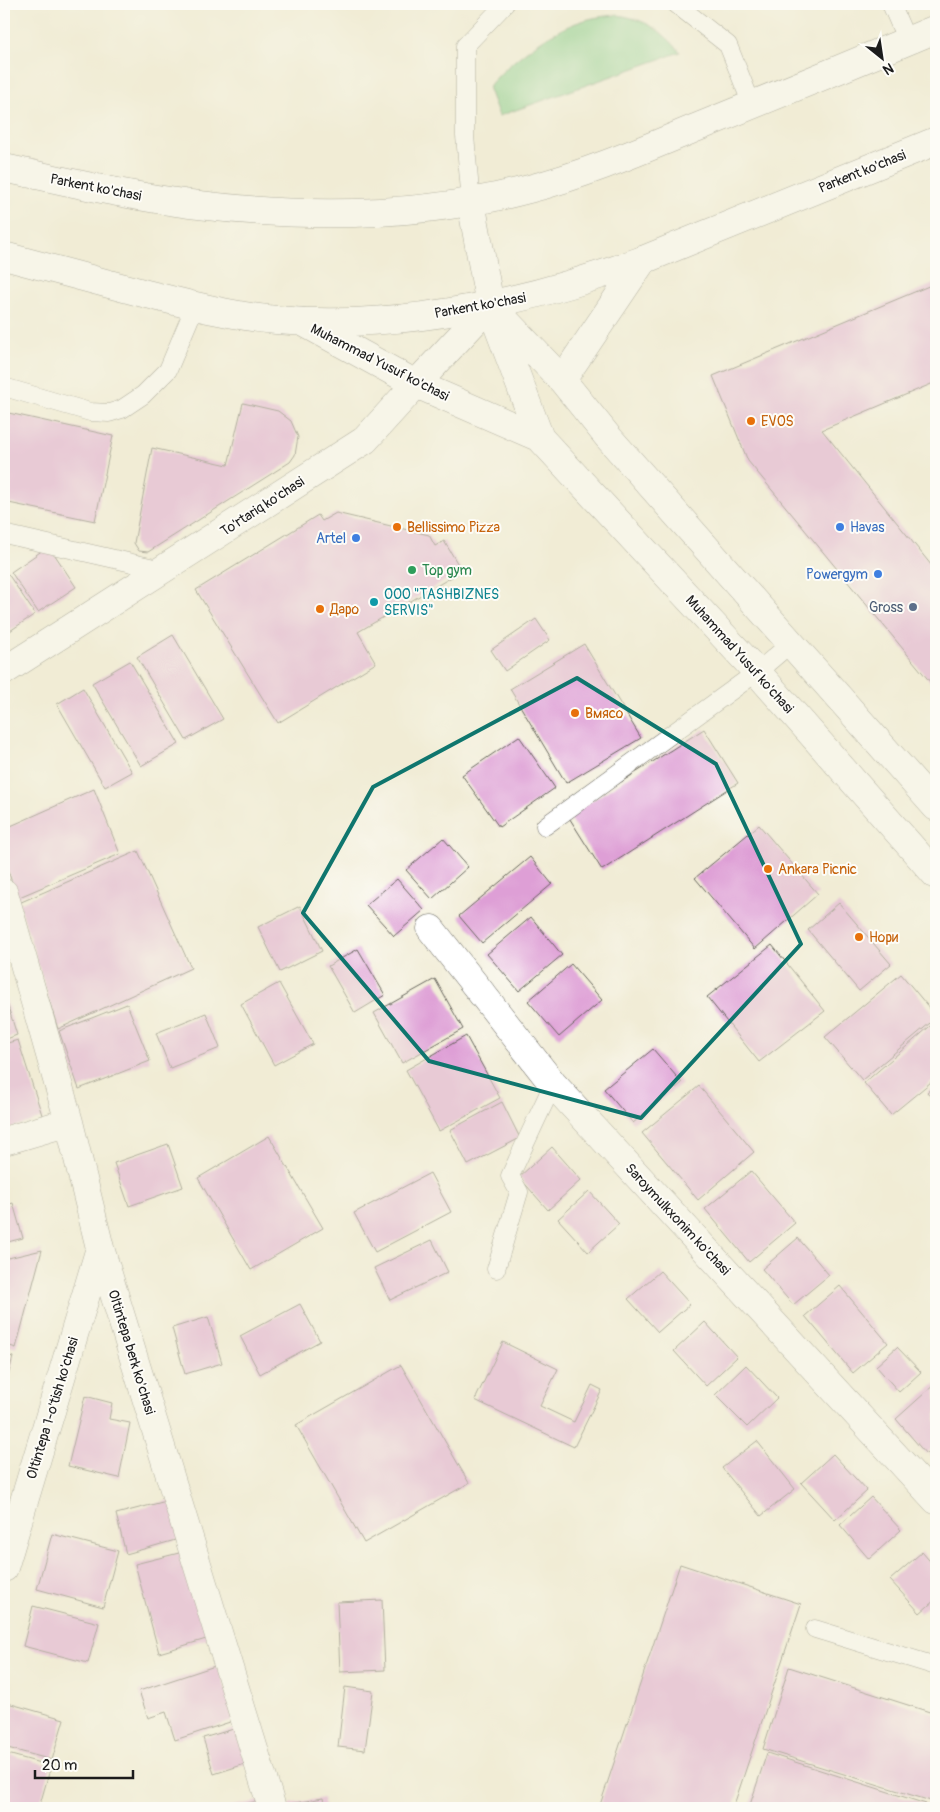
<svg xmlns="http://www.w3.org/2000/svg" width="940" height="1812" font-family="Pangolin,sans-serif">
<style>
.green{fill:#82cc89;stroke:#4f7452}
.building{fill:#de9fd6}
.lines{fill:none;stroke-linecap:round;stroke-linejoin:round}
.lane-casing{stroke:#67655d;stroke-width:19}
.street-casing{stroke:#67655d;stroke-width:29}
.secondary-casing{stroke:#67655d;stroke-width:29}
.primary-casing{stroke:#67655d;stroke-width:29}
.lane{stroke:#fff;stroke-width:18}
.street{stroke:#fff;stroke-width:28}
.secondary{stroke:#fff;stroke-width:28}
.primary{stroke:#fff;stroke-width:28}
.marked{fill:none;stroke:#0f766e;stroke-width:4;stroke-linejoin:round}
.food-dot{fill:#e8710a;stroke:#fdfcf7;stroke-width:2}
.shop-dot{fill:#3f7fe0;stroke:#fdfcf7;stroke-width:2}
.leisure-dot{fill:#2e9e5b;stroke:#fdfcf7;stroke-width:2}
.culture-dot{fill:#0f9aa8;stroke:#fdfcf7;stroke-width:2}
.service-dot{fill:#5c6f8a;stroke:#fdfcf7;stroke-width:2}
.labels{text-anchor:middle;stroke-width:4;stroke-linejoin:round;paint-order:stroke}
.street-label{font-size:14px;fill:#1c1c1c;stroke:#fdfcf7}
.food-label{font-size:14px;fill:#c56008;stroke:#fdfcf7;text-anchor:start}
.shop-label{font-size:14px;fill:#366cbe;stroke:#fdfcf7;text-anchor:end}
.leisure-label{font-size:14px;fill:#27864d;stroke:#fdfcf7;text-anchor:start}
.culture-label{font-size:14px;fill:#0d838f;stroke:#fdfcf7;text-anchor:start}
.service-label{font-size:14px;fill:#4e5e75;stroke:#fdfcf7;text-anchor:end}
</style>
<rect width="100%" height="100%" fill="#fdfcf7"/>
<filter id="ink" filterUnits="userSpaceOnUse"><feTurbulence type="fractalNoise" baseFrequency=".02" numOctaves="2"/><feDisplacementMap in="SourceGraphic" scale="10" xChannelSelector="R" yChannelSelector="G"/><feConvolveMatrix kernelMatrix="1 2 1 2 8 2 1 2 1" color-interpolation-filters="sRGB"/></filter>
<filter id="wash" filterUnits="userSpaceOnUse"><feTurbulence type="fractalNoise" baseFrequency=".0096" numOctaves="4" result="noise"/><feDisplacementMap in="SourceGraphic" scale="20" xChannelSelector="R" yChannelSelector="G"/><feGaussianBlur stdDeviation="1.12" result="paint"/><feColorMatrix in="noise" values="0 0 0 0 0 0 0 0 0 0 0 0 0 0 0 0 0 1.4 0 .05"/><feComposite in="paint" operator="in"/></filter>
<g filter="url(#wash)">
<rect width="100%" height="100%" fill="#f1ecd6"/>
<path class="green" d="M617,15C645,19 662,30 680,52L499,116L488,87C510,61 549,31 582,21C594,17 605,16 617,15Z"/>
<g id="blocks">
<path class="building" d="M936,283V382L822,430L936,571V689L748,461L713,376Z
M243,403L278,411L291,421L298,437L295,455L290,462L148,552L139,551L134,543L152,448L228,465Z
M4,412L113,436L95,521L4,502Z
M336,513L429,535L435,546L444,541L462,571L358,632L376,663L278,723L196,590L318,515L322,521Z
M49,546L76,587L38,612L11,572Z
M8,574L35,614L4,635V576Z
M536,619L550,640L505,671L491,650Z
M173,635L223,719L186,740L137,657Z
M584,644L641,738L566,783L510,689Z
M130,661L179,744L141,766L92,683Z
M83,688L132,772L105,787L57,704Z
M704,729L738,783L602,870L568,816Z
M519,736L555,788L499,827L462,775Z
M94,789L120,854L17,898L4,858V829Z
M759,825L818,894L755,949L695,878Z
M443,838L468,867L432,899L406,870Z
M138,851L191,968L58,1029L19,903Z
M530,857L552,884L482,943L459,916Z
M397,879L424,910L394,936L366,905Z
M839,903L891,964L859,991L808,930Z
M300,906L322,951L280,972L258,927Z
M531,917L562,955L519,991L487,954Z
M772,945L825,1011L759,1062L707,997Z
M358,949L385,995L355,1013L328,966Z
M571,964L602,1000L559,1037L528,1001Z
M901,974L936,1016V1018L862,1080L825,1037Z
M435,979L463,1029L402,1063L374,1013Z
M279,983L313,1044L274,1065L241,1004Z
M4,994L17,1035L4,1040Z
M127,1004L150,1061L79,1089L59,1031Z
M206,1013L220,1048L170,1068L156,1033Z
M936,1021V1078L891,1115L864,1083Z
M466,1036L500,1098L439,1131L406,1070Z
M18,1040L43,1118L4,1130V1044Z
M653,1049L682,1083L633,1123L604,1089Z
M936,1085V1103L927,1092Z
M699,1086L754,1152L698,1200L642,1133Z
M502,1102L520,1138L468,1165L450,1130Z
M269,1136L323,1228L251,1270L198,1178Z
M168,1144L183,1187L129,1206L114,1163Z
M552,1147L581,1180L548,1210L519,1177Z
M751,1171L795,1223L749,1262L705,1209Z
M430,1173L451,1212L375,1252L354,1213Z
M589,1191L619,1224L588,1252L558,1219Z
M13,1203L23,1238L4,1243V1206Z
M798,1238L829,1275L793,1305L762,1269Z
M432,1240L448,1272L390,1300L374,1268Z
M42,1250L16,1348L4,1344V1259Z
M660,1271L690,1304L658,1332L628,1299Z
M840,1286L888,1343L853,1373L805,1316Z
M300,1304L320,1341L260,1374L240,1336Z
M208,1317L222,1363L185,1374L172,1328Z
M705,1322L737,1357L706,1386L674,1351Z
M503,1342L558,1369L540,1406L574,1422L592,1385L602,1390L574,1447L475,1400Z
M897,1347L921,1372L899,1392L876,1366Z
M4,1354L13,1357L4,1391Z
M401,1365L469,1483L364,1543L296,1425Z
M746,1365L777,1398L747,1427L715,1395Z
M936,1383V1445L926,1454L896,1419Z
M85,1396L112,1403L109,1419L130,1423L119,1478L68,1466Z
M757,1441L795,1489L761,1516L722,1468Z
M936,1448V1463L929,1455Z
M833,1454L867,1491L835,1520L801,1483Z
M871,1497L901,1530L869,1559L840,1525Z
M174,1499L186,1537L126,1554L116,1514Z
M52,1534L118,1551L103,1607L37,1589Z
M187,1551L213,1637L159,1653L135,1564Z
M922,1552L936,1568V1599L920,1613L890,1580Z
M680,1564L801,1604L733,1808H599Z
M382,1600L385,1670L340,1672L337,1602Z
M33,1606L99,1623L88,1663L23,1646Z
M218,1665L236,1720L175,1740L166,1712L148,1718L139,1691Z
M789,1667L936,1714V1796L934,1802L763,1749Z
M345,1687L373,1691L365,1750L338,1747Z
M4,1702L64,1719L52,1760L4,1747Z
M237,1728L248,1763L214,1774L203,1738Z
M4,1753L51,1766L39,1808H4Z
M767,1753L926,1804L925,1808H749Z
M323,1798L325,1808H290L289,1804Z
M264,1800L266,1808H228V1807Z"/>
</g>
</g>
<g filter="url(#ink)">
<use href="#blocks" fill-opacity="0" stroke="#67655d" stroke-width="1"/>
<g class="lines">
<g class="lane-casing">
<path id="lane" d="M676,4L728,45L752,105
M891,4L907,41
M471,202L465,136V46L505,4
M4,387L90,412L109,413L122,409L143,395L168,370L195,306
M4,534L163,570
M545,826L757,672L790,644
M496,1269L519,1192L510,1176L553,1084
M815,1629L936,1666"/>
</g>
<g class="street-casing">
<path id="street" d="M4,671L365,440L416,384
M4,893L69,1122L100,1248L272,1808
M431,929L553,1084L936,1500
M4,1141L69,1122
M4,1568L100,1248"/>
</g>
<g class="secondary-casing">
<path id="secondary" d="M471,202L490,305L540,438L757,672L936,875
M498,313L562,380L608,437L936,807
M303,322L416,384L540,438
M562,380L643,260
M416,384L490,305"/>
</g>
<g class="primary-casing">
<path id="primary" d="M4,168C65,181 127,196 190,204C301,218 420,218 529,189C587,174 642,150 698,127C777,95 857,62 936,29
M4,256C50,268 97,281 143,293C187,304 231,316 276,320C400,331 528,302 643,260L936,141"/>
</g>
<use href="#lane" class="lane"/>
<use href="#street" class="street"/>
<use href="#secondary" class="secondary"/>
<use href="#primary" class="primary"/>
</g>
</g>
<path d="M0 0H940V1812H0ZM577,678L716,764L801,944L641,1118L429,1061L303,913L373,787Z" fill="#f1ecd6" fill-opacity=".55" fill-rule="evenodd"/>
<path class="marked" d="M577,678L716,764L801,944L641,1118L429,1061L303,913L373,787Z"/>
<g class="food-dot">
<circle cx="751" cy="421" r="5"/>
<circle cx="397" cy="527" r="5"/>
<circle cx="320" cy="609" r="5"/>
<circle cx="575" cy="713" r="5"/>
<circle cx="768" cy="869" r="5"/>
<circle cx="859" cy="937" r="5"/>
</g>
<g class="shop-dot">
<circle cx="840" cy="527" r="5"/>
<circle cx="356" cy="538" r="5"/>
<circle cx="878" cy="574" r="5"/>
</g>
<circle class="leisure-dot" cx="412" cy="570" r="5"/>
<circle class="culture-dot" cx="374" cy="602" r="5"/>
<circle class="service-dot" cx="913" cy="607" r="5"/>
<g class="labels">
<g class="street-label">
<text transform="translate(862 171) rotate(-22)" y="5">Parkent ko'chasi</text>
<text transform="translate(96 187) rotate(11)" y="5">Parkent ko'chasi</text>
<text transform="translate(480 305) rotate(-10)" y="5">Parkent ko'chasi</text>
<text transform="translate(380 362) rotate(27)" y="5">Muhammad Yusuf ko'chasi</text>
<text transform="translate(262 506) rotate(-33)" y="5">To'rtariq ko'chasi</text>
<text transform="translate(740 654) rotate(48)" y="5">Muhammad Yusuf ko'chasi</text>
<text transform="translate(678 1219) rotate(47)" y="5">Saroymulkxonim ko'chasi</text>
<text transform="translate(132 1352) rotate(73)" y="5">Oltintepa berk ko'chasi</text>
<text transform="translate(52 1408) rotate(-73)" y="5">Oltintepa 1-o'tish ko'chasi</text>
</g>
<g class="food-label">
<text x="761" y="426">EVOS</text>
<text x="407" y="532">Bellissimo Pizza</text>
<text x="330" y="614">Даро</text>
<text x="585" y="718">Вмясо</text>
<text x="778" y="874">Ankara Picnic</text>
<text x="869" y="942">Нори</text>
</g>
<g class="shop-label">
<text x="850" y="532" text-anchor="start">Havas</text>
<text x="346" y="543">Artel</text>
<text x="868" y="579">Powergym</text>
</g>
<g class="leisure-label">
<text x="422" y="575">Top gym</text>
</g>
<g class="culture-label">
<text x="384" y="599">ООО "TASHBIZNES<tspan x="384" dy="16">SERVIS"</tspan></text>
</g>
<g class="service-label">
<text x="903" y="612">Gross</text>
</g>
</g>
<rect width="940" height="1812" fill="none" stroke="#fdfcf7" stroke-width="20"/>
<g transform="translate(882 58) rotate(150)" stroke="#fdfcf7" stroke-width="4" paint-order="stroke">
<path d="M0-4L9 19L0 12L-9 19Z" fill="#1c1c1c"/>
<text y="-8" font-size="14" font-weight="bold" text-anchor="middle" fill="#1c1c1c">N</text>
</g>
<path d="M35 1770v8h98v-8" fill="none" stroke="#1c1c1c" stroke-width="2.5"/>
<text x="42" y="1770" font-size="15" fill="#1c1c1c" stroke="#fdfcf7" stroke-width="4" paint-order="stroke">20 m</text>
</svg>
